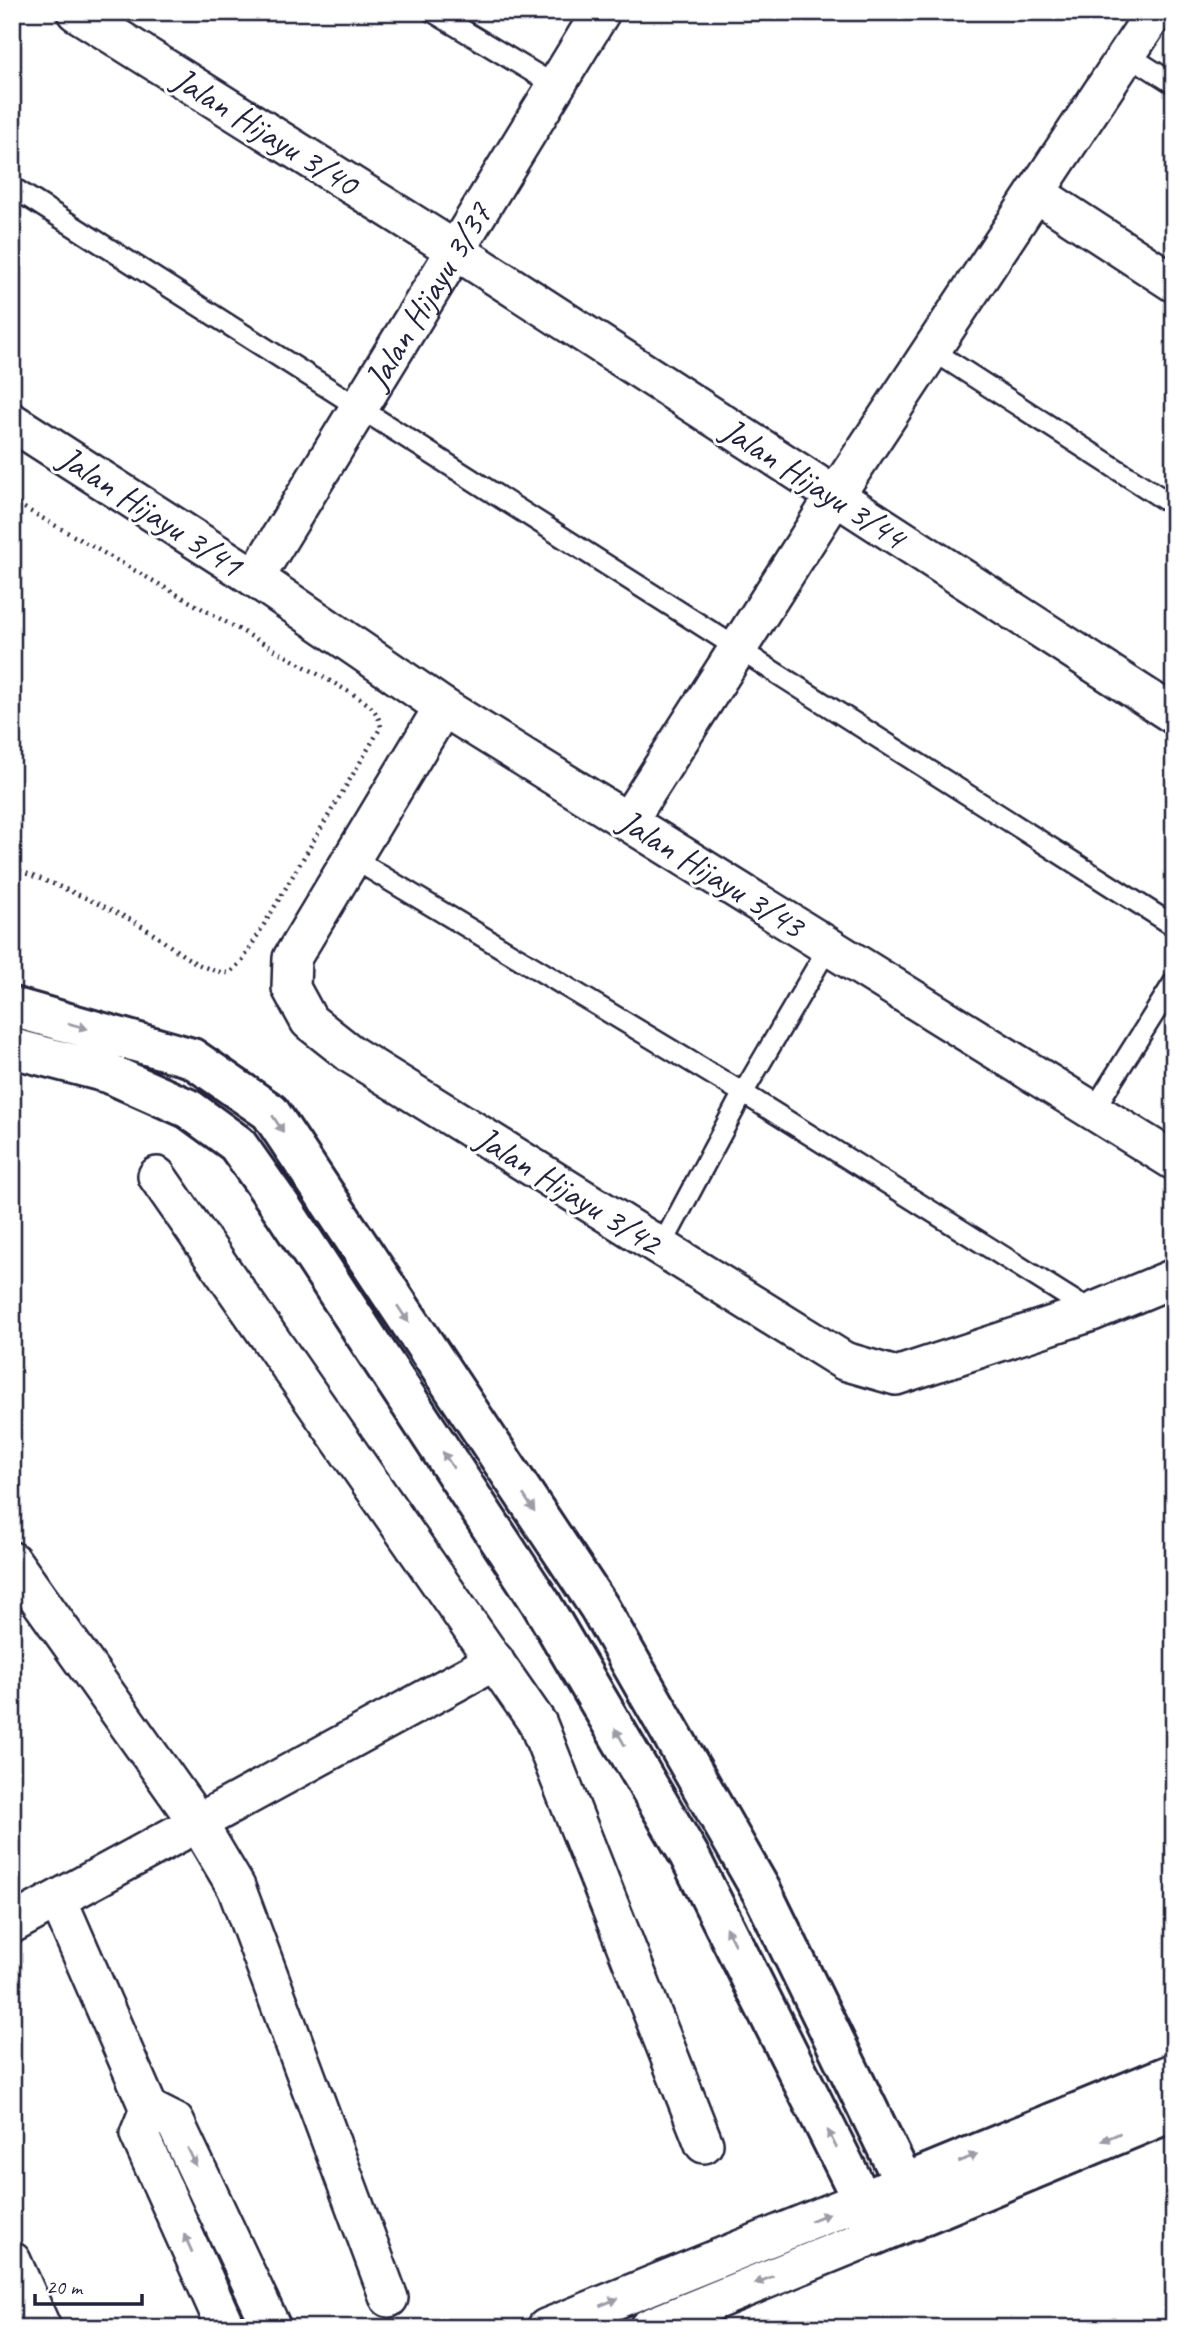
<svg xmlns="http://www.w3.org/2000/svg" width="1186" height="2340" font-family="Caveat,sans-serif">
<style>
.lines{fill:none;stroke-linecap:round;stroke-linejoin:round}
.service-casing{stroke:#22223b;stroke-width:24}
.minor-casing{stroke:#22223b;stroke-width:42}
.tertiary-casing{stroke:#22223b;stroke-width:44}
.path{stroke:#22223b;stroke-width:4.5;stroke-dasharray:2 5;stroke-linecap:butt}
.service{stroke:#fff;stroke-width:19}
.minor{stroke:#fff;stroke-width:37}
.tertiary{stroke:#fff;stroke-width:38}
.oneway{fill:#9c9ca7}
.labels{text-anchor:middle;stroke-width:6;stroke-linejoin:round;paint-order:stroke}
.street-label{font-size:35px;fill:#22223b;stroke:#fff}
</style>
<rect width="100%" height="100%" fill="#fff"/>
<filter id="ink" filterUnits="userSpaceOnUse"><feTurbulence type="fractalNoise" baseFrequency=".0143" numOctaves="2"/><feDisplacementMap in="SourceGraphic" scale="14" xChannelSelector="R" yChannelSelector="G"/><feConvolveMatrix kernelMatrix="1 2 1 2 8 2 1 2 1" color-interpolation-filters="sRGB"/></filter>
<g filter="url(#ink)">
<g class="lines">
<g class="service-casing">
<path id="service" d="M433,12L556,86
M1127,54L1174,84
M12,187L1174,926
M932,350L1174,506
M352,858L743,1093L1092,1312
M1093,1111L1174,982
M661,1247L743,1093L829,946"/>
</g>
<g class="minor-casing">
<g id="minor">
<path d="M76,12L455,250L1174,715"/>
<path d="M1036,193L1174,283"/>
<path d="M12,422L255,578L443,707L1174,1161"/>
<path id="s1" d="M255,578L601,12"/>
<path d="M443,707L292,958L291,988L309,1021L352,1055L844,1361L896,1376L1092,1312L1174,1278"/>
<path d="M628,821L835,496L1155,12"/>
<path d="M157,1176L538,1724L704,2144"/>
<path d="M12,1561L198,1823L236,1887L389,2298"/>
<path d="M58,1900L149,2109L175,2122L272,2328"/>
<path d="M12,1924L495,1661"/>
<path d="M149,2109L139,2134L226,2328"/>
<path d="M12,2261L42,2328"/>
<path d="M546,2328L862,2200"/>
<path d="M648,2328L873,2236"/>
</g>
</g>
<g class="tertiary-casing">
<path id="tertiary" d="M12,1007L192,1058L270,1112L599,1607L763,1894L905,2185L914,2220
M12,1048L108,1073L189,1109L237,1144L284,1211L541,1603L689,1855L862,2200L873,2236L1174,2111
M881,2193L1174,2073"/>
</g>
<path class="path" d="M12,501L353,694C368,704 377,708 381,727L243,960L229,973C192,971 163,936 131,920C92,900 53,883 12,868"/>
<use href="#service" class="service"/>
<use href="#minor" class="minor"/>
<use href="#tertiary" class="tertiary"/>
</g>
<defs><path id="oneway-solid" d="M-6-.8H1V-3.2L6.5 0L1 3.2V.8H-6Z" transform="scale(1.75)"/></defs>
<g class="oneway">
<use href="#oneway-solid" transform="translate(78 1026) rotate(16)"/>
<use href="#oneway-solid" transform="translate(278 1124) rotate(57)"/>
<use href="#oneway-solid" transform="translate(403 1314) rotate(56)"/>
<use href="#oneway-solid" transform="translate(448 1460) rotate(-123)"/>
<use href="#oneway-solid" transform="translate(529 1503) rotate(56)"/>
<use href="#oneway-solid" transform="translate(620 1737) rotate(-120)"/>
<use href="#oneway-solid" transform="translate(730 1936) rotate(-117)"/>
<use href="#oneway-solid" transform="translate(1111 2137) rotate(157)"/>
<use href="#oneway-solid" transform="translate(832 2139) rotate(-117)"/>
<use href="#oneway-solid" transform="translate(192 2157) rotate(65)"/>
<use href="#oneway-solid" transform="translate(968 2158) rotate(-23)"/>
<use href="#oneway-solid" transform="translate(820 2217) rotate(-22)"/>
<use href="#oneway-solid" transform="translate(188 2243) rotate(-114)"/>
<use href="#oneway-solid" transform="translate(764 2280) rotate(158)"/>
<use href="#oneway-solid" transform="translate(609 2302) rotate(-22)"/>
</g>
</g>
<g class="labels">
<g class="street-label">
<text transform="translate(266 131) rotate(32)" y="12">Jalan Hijayu 3/40</text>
<text dy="12" stroke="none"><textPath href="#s1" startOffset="331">Jalan Hijayu 3/37</textPath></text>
<text transform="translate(814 483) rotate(33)" y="12">Jalan Hijayu 3/44</text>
<text transform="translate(151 511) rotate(33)" y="12">Jalan Hijayu 3/41</text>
<text transform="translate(712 873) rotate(32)" y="12">Jalan Hijayu 3/43</text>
<text transform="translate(569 1190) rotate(32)" y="12">Jalan Hijayu 3/42</text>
</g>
</g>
<rect width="1186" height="2340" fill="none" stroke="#fff" stroke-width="42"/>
<rect x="21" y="21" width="1144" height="2298" fill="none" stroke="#22223b" stroke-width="2.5" filter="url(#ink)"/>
<path d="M35 2294v10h107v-10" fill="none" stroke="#22223b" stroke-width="3.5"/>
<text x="46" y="2294" font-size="21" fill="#22223b" stroke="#ffffff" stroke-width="5" paint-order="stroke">20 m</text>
</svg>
